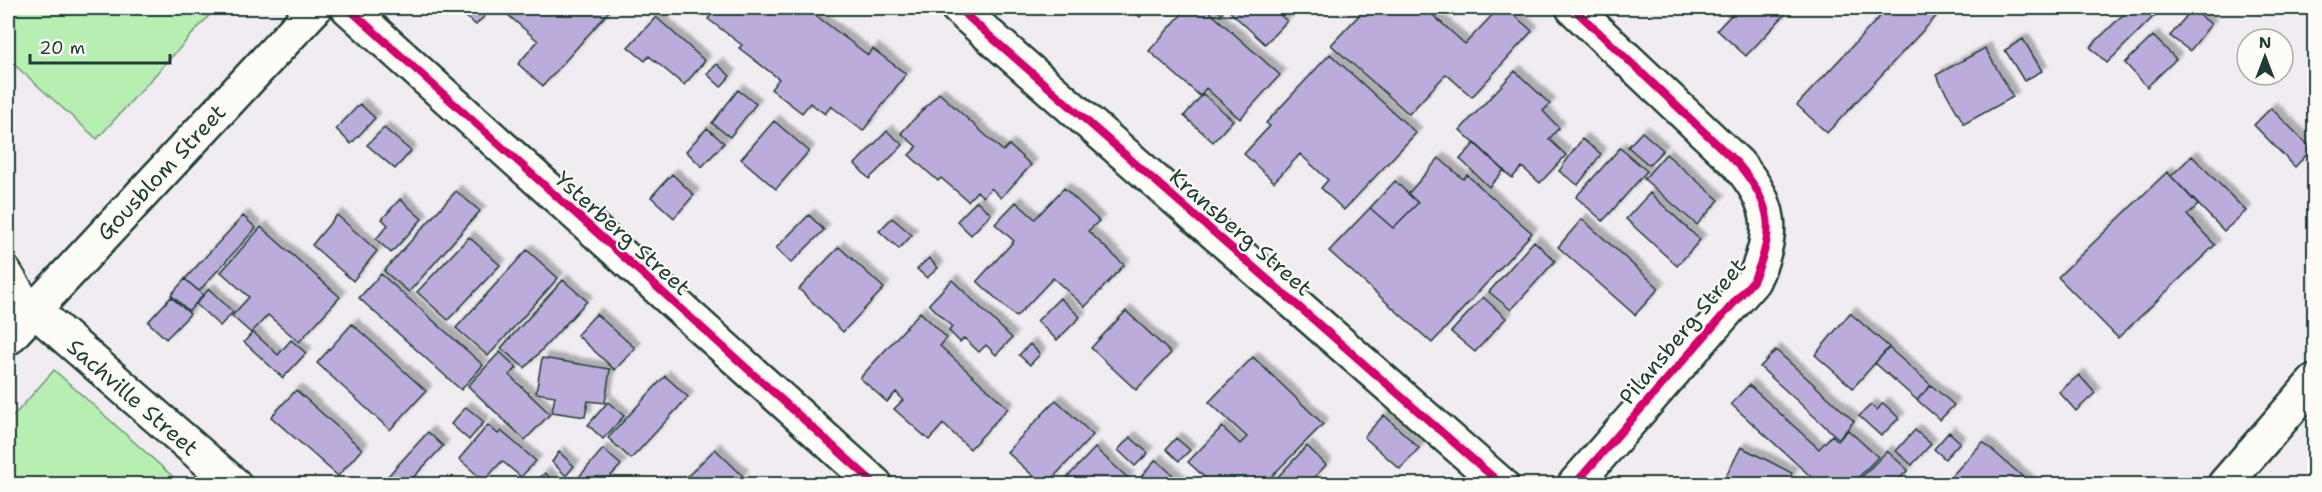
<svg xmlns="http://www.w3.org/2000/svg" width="2322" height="492" font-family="'Shantell Sans',sans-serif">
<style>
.green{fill:#b7eeb1;stroke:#6b9672;stroke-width:1.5}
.building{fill:#bcacdc;stroke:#1f3d34;stroke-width:1.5;filter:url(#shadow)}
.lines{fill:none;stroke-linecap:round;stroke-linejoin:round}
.service-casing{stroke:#1f3d34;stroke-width:28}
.minor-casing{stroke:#1f3d34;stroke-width:38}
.service{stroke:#fdfcf7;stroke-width:24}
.minor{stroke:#fdfcf7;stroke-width:33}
.cycleway-casing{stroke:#fdfcf7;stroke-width:11}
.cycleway{stroke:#d6006c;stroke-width:8}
.labels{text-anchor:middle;stroke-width:4.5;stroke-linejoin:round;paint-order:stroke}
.street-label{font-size:22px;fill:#1f3d34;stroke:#fdfcf7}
</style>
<defs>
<filter id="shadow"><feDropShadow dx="5.5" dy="-5.5" stdDeviation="1.5" flood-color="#0004"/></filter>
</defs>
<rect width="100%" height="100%" fill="#f0ecf2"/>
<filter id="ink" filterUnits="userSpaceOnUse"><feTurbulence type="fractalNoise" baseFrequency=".0167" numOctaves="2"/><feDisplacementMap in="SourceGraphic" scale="12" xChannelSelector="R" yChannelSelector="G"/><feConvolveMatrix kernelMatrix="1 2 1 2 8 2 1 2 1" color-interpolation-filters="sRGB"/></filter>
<g filter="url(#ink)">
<path class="green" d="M8,8H216L97,139L8,59Z
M54,370L181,484H8V422Z"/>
<path class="building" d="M455,8H492L476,25Z
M500,8H612L543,86L518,64L538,41Z
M717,8H806L868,55L873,49L906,74L863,131L831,106L825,114L810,103L802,113L771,89L779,79L739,48L742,45L708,19Z
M1129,8H1149L1140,17Z
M1187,8H1205L1280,75L1240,119L1206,88L1200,96L1149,51Z
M1215,8H1272L1287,21L1265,44L1226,8L1221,14Z
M1297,8H1314L1307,16Z
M1366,8H1425L1465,44L1499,8H1506L1532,31L1472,97L1446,74L1409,114L1331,45Z
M1738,8H1791L1746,56L1717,30Z
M1888,8H1944L1827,133L1797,105Z
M2130,8H2162L2107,63L2090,47Z
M2192,9L2211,24L2190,51L2170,36Z
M656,17L705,61L684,85L649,56L645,61L628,47Z
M2153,36L2176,59L2147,87L2125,63Z
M2023,39L2042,71L2024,81L2005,50Z
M1985,48L2013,97L1964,124L1936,75Z
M1330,54L1416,133L1344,210L1321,188L1328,180L1300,154L1274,182L1244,154L1270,126L1266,123Z
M717,64L730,76L721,87L707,74Z
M1515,71L1550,104L1543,111L1559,128L1549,139L1566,155L1540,183L1522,167L1512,178L1460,130Z
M738,90L756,104L730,137L712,123Z
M939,93L1003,151L1009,145L1031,165L1001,198L991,188L983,197L977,191L968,201L941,178L938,181L909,155L917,147L901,133Z
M1203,94L1233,120L1213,142L1184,116Z
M360,104L375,118L351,144L336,129Z
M2271,108L2312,149L2295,167L2254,125Z
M774,121L809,151L776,189L741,159Z
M384,128L411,151L395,169L367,145Z
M707,128L724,143L702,167L686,151Z
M887,131L903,145L869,179L855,164Z
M1642,132L1663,150L1649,165L1628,147Z
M1582,139L1601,154L1578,185L1559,171Z
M1475,143L1504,170L1489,187L1460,159Z
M1620,148L1647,171L1603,221L1576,197Z
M1666,154L1719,200L1697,225L1644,179Z
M2192,156L2246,211L2224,231L2171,176Z
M1439,158L1463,179L1467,175L1532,233L1432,343L1329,251L1370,208L1393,228L1418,203L1408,194Z
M2167,172L2198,205L2187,215L2215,245L2118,338L2058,277Z
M672,174L694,195L674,218L651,197Z
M1395,181L1418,203L1393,228L1370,208Z
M1064,188L1099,221L1088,231L1124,265L1085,307L1053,278L1016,317L977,281L1014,241L995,224L1016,202L1035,219Z
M456,191L480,211L409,292L384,271Z
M1650,193L1700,240L1677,266L1626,219Z
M400,199L422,219L391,253L376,239L388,225L382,219Z
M977,201L991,214L971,235L957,221Z
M337,215L377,251L353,281L312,245Z
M809,215L824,230L791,263L776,248Z
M243,216L256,228L199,291L185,279Z
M892,218L912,235L899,249L879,231Z
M1582,219L1659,288L1635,315L1558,247Z
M261,227L340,297L299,342L268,315L251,333L232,316L249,297L221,272Z
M469,237L500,265L448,320L417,292Z
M1534,241L1555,261L1511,310L1489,292Z
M839,247L884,288L843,332L799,289Z
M527,250L558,278L488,356L456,328Z
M929,258L938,268L927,278L917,269Z
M381,274L483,365L461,390L359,298Z
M185,279L203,295L189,311L171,295Z
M563,280L587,301L525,368L501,348Z
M952,280L1012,338L996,355L986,345L979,352L964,338L960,342L949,331L952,327L929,304Z
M209,289L233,312L220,326L196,304Z
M171,297L190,314L166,339L148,322Z
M1483,297L1506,318L1475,352L1451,332Z
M1060,298L1080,317L1057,340L1037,321Z
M1126,311L1171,353L1136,390L1091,348Z
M920,312L947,338L940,346L1008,408L970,449L943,424L929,440L894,409L903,400L896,392L887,402L860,378Z
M1850,313L1889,347L1853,388L1815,355Z
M596,314L635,348L615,370L577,335Z
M352,324L426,391L390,430L317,363Z
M253,332L278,355L291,340L306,353L283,378L244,342Z
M1030,344L1040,354L1030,365L1019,355Z
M1889,348L1931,385L1917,400L1875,363Z
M1776,350L1854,421L1839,439L1760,367Z
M500,352L517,368L509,375L550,414L525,440L468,386Z
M1253,357L1323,424L1264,484H1212L1188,462L1222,427L1240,444L1247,437L1209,402Z
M542,358L610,369L605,403L588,401L585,417L552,412L555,396L536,393Z
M2079,375L2095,393L2076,411L2059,392Z
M665,376L688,397L631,459L608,438Z
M1749,385L1819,449L1832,435L1838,441L1848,430L1878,457L1852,484H1819L1731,404Z
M1931,385L1954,405L1940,420L1917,400Z
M296,390L362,449L338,476L271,417Z
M1056,400L1093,435L1047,484H1042L1007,452Z
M608,402L624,416L603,439L588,425Z
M1883,403L1899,418L1881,436L1859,416L1871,405L1877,410Z
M466,407L484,422L469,440L451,424Z
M1384,415L1419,448L1400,469L1364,437Z
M488,425L498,434L501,431L536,461L521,477L502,461L484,481L459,459Z
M1915,430L1931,444L1912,465L1896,451Z
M428,432L443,446L407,484H397L388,476Z
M1949,432L1960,442L1945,459L1934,449Z
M1130,437L1148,453L1135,466L1118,450Z
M1176,438L1190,450L1179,461L1166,449Z
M1983,442L2031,484H1955L1949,479Z
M1307,446L1326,465L1308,484H1271Z
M1741,447L1792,473L1787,484H1722Z
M1095,448L1128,478L1122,484H1061Z
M603,449L621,465L606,481L610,484H573Z
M715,449L743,476L734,484H680Z
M1887,451L1908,470L1894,484H1855Z
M559,452L574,466L566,476L552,462Z
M1156,460L1183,484H1146L1139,479Z
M545,473L557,484H534Z"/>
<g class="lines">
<g class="service-casing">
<path id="service" d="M8,269L33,309"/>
</g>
<g class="minor-casing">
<path id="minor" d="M348,8L875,484
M958,8L1501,484
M1573,8L1738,164C1773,205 1776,232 1753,281L1575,484
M33,309L234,484
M8,338L315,8
M2225,484L2314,382"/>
</g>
<use href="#service" class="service"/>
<use href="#minor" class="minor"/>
<g class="cycleway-casing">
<path id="cycleway" d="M348,8L875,484
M958,8L1501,484
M1573,8L1738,164C1773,205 1776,232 1753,281L1575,484"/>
</g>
<use href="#cycleway" class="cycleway"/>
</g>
</g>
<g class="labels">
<g class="street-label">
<text transform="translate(161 172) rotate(-47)" y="8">Gousblom Street</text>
<text transform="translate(1241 232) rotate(41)" y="8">Kransberg Street</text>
<text transform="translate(623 233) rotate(42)" y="8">Ysterberg Street</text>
<text transform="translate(1682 331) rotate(-50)" y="8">Pilansberg Street</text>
<text transform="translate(133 397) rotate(41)" y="8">Sachville Street</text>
</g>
</g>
<rect width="2322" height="492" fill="none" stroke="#fdfcf7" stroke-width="30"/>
<rect x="15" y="15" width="2292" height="462" fill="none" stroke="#1f3d34" stroke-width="2" filter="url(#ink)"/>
<g transform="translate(2265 57)"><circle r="28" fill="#fdfcf7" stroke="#a4b0a9" stroke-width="1.5"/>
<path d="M0-4.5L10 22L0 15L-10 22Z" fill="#1f3d34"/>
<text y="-9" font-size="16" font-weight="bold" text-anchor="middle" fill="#1f3d34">N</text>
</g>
<path d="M30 54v9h140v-9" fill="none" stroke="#1f3d34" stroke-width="3"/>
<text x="39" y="54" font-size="18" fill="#1f3d34" stroke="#fdfcf7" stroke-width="4.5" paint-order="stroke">20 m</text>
</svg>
